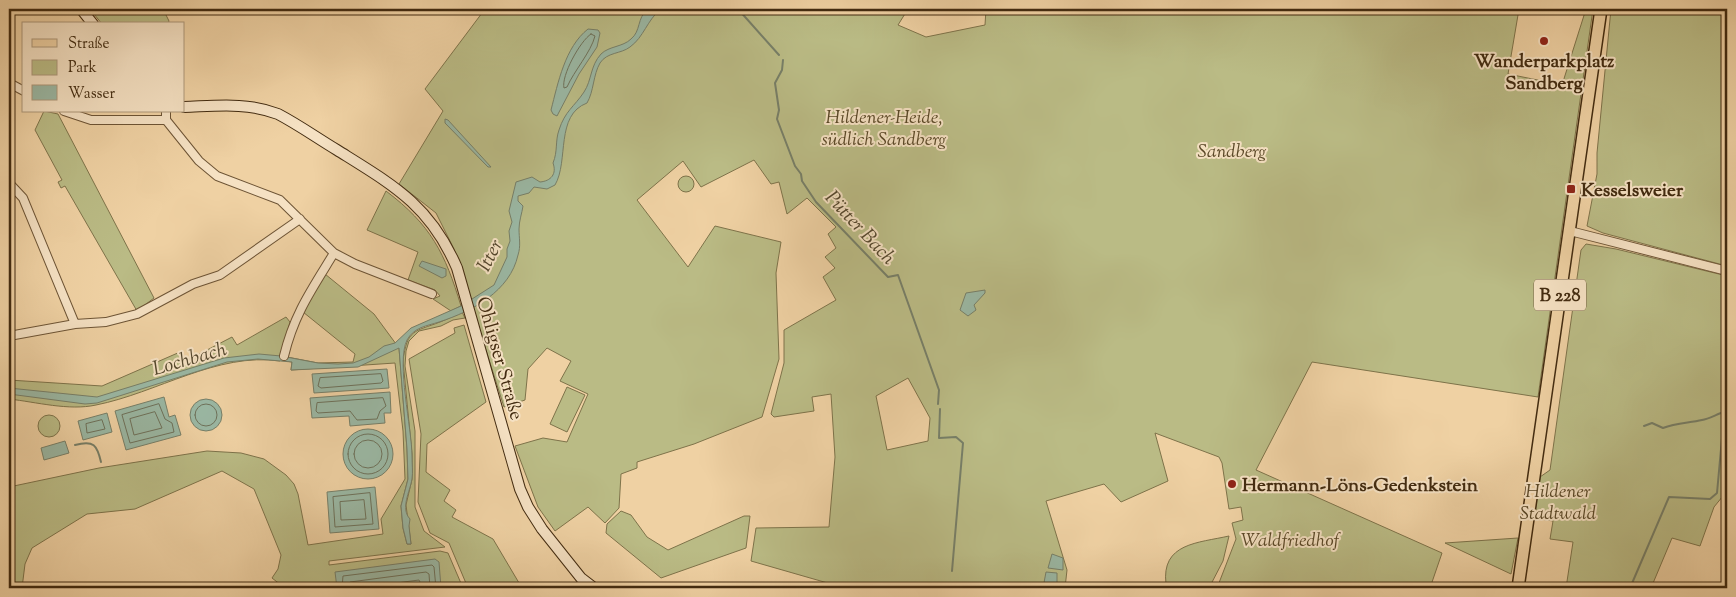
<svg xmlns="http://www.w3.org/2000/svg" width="1736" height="597" font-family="'Sorts Mill Goudy',serif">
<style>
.green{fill:#babb85;stroke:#7e734a;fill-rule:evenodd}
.water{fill:#9ab7a3;stroke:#777f68}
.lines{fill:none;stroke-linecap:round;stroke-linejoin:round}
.shore{stroke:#6e715a;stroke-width:1}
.stream{stroke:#777f68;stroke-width:2}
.minor-casing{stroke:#6d5435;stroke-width:10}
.secondary-casing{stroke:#422b10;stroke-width:12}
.primary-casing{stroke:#422b10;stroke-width:14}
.minor{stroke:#f5e1c3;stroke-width:8}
.secondary{stroke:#f5e1c3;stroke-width:10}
.primary{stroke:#efd1a3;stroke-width:11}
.poi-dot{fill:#8f2418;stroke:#f5e1c3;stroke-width:2}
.labels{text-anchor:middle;stroke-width:4;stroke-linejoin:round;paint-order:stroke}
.shield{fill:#f5e1c3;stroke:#786246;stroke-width:1}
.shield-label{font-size:18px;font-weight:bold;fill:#422b10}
.poi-label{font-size:19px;font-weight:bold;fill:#422b10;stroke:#f5e1c3;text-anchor:start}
.park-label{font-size:19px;font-style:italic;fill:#5a4827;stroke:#f5e1c3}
.street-label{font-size:19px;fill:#422b10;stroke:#f5e1c3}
.water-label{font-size:20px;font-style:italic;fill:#54472d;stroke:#f5e1c3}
</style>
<rect width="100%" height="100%" fill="#efd1a3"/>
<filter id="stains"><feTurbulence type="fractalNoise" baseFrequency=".004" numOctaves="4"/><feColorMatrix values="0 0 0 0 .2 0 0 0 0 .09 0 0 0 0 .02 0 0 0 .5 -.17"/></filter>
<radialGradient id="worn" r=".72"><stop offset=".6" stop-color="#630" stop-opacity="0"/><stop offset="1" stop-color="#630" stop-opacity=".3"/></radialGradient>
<path class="green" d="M90,9H163L169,21L168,24H102Z
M485,9H908L898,25L926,37L985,25L986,9H1519L1508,74L1562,85L1586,9H1593L1538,397L1312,362L1256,470L1442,553L1430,588H1217L1236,539L1232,523L1243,520L1241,507L1229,509L1222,463L1219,457L1155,433L1168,481L1121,502L1104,484L1046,501L1067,570L1065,588H845L751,561L756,528L829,527L835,457L831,394L812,397L814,411L774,417L771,414L784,363V330L836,300L823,277L835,268L825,257L836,248L828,234L836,227L807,198L787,214L779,182L771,184L754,160L701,187L683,161L637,200L688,267L715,226L781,242L776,273L779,359L762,417L694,444L637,462V468L621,474L619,508L605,523L588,507L555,531L538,507L515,446L543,438L567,442L588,394L560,381L571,361L547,348L528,369L525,400L504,407L454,249L436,213L399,184L443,111L425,89ZM908,378L930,418L928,441L887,450L876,396Z
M1611,9H1727V266L1603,233L1587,226L1597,174V153Z
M44,111L58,114L154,298L137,311L65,186L61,188L58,182L62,180L35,130Z
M678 184a8 8 0 1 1 16 0a8 8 0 1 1-16 0Z
M386,191C431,225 445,253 461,306L451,311L433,299L440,296L435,290L408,280L418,252L367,230Z
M1586,244L1616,249L1727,276V491L1714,507L1700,546L1672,538L1651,588H1566L1573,542L1550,539L1553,521L1534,518L1540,477L1550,470L1581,250Z
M325,274L374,314L399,348L407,449L408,479L401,506L403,528L407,544H411L406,505L412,479V454L403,361C407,329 414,332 440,322C448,319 455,315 462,312L465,318L453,320L441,326L419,331L409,341L406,351L405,366L415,431V507L424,531L445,547L329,561V565L440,551L448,553L463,588H281V585L272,578L278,569L281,555L254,489L222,471L135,509L87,514L32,548L25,564L22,588H9V487L99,468L207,451L241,453L264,459L286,475L294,484L298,494L308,545L383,534L381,519L405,479L403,431L395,363L291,370L292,362L286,361L287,357L318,363L353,362L355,354L303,312Z
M286,317L290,322L280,361C217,352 157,393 96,405C69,411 36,402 9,399V380L102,386L180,352L186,361L232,337L237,345Z
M464,325L486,402L427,444L426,472L450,490L444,501L456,510L452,517L493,539L522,588H468L449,543L430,533L418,502L421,434L409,359L455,333L454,328Z
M567,387L585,395L567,432L550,424Z
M38 426a11 11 0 1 1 22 0a11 11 0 1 1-22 0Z
M621,511L631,515L647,537L668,550L744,516H750L746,548L661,578L606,533L607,524Z
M1229,536L1223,561L1209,588H1175L1166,584C1161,543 1198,543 1229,536Z
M1518,538L1511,574L1445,543Z"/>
<path class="water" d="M661,9C647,20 644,37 630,47C621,54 607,52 600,63C593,75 594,91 587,103C555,115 569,161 555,185L547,189L534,187L529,193L518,196V201L523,206C522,213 519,221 519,229C519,238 521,246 518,255C510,291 473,311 439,322C427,326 414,327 407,340C396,362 412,429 412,456C412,464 413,472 412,479C410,492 400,508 410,519L409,526L411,544H407L403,528L401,506L408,479L407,449L399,348L358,367L291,370L292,362L258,359L227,362L97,403L85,404L9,394V388L97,397L224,358L259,354L281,356L318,363L338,364L353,363L369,357L384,346L395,343L411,328L461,306L494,285L507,257V249L510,241L509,231L512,222L509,211L516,182L532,177L540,182C551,181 557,174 553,163C558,151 555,141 559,130C565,111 574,107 584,92C592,80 590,66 601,54C609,46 623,47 631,39C641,31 637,18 647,10Z
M588,29L598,30L600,33L597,47L579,74L557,116L553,114L551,110C558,83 565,47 588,29Z
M445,119L448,120L491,167H488L445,123Z
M422,261L446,269V276L442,278L419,266Z
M985,290V293L974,305L976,310L968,316L960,310L966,293Z
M387,369L389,388L314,393L312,374Z
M390,392L391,413H384L385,423L350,426L349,416L312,418L310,398Z
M164,397L169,417L175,415L181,435L126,450L115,411Z
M190 415a16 16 0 1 1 32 0a16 16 0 1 1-32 0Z
M107,413L112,432L83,440L78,421Z
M343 454a25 25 0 1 1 50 0a25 25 0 1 1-50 0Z
M65,441L69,453L44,460L41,448Z
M375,487L379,529L330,533L327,492Z
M1052,554L1063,558V570L1048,568Z
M435,559L439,562L441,588H337L335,572Z
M1046,572L1057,573V588H1043Z"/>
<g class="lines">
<path class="shore" d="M591,34L595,36C591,52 574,71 567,87L564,88C561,76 580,41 591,34Z
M381,374L383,381L381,383L321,388L318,386L320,378Z
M383,398L386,406L380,411L377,419L357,420L350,411L318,413L316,411L317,403Z
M195 415a11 11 0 1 1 22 0a11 11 0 1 1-22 0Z
M159,404L165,419L172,423L174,432L130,443L122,415Z
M155,412L162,428L134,435L130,419Z
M102,420L105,429L87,433L86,424Z
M348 454a20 20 0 1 1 40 0a20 20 0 1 1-40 0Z
M354 454a14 14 0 1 1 28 0a14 14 0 1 1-28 0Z
M370,493L373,524L335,527L333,497Z
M364,500L366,519L341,520L340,502Z
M342,588L343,576L432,565L434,567L436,588
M348,588L350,582L426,572L429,574L430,588
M358,588L419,580L423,588"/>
<path class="stream" d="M738,9L779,55
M783,60L782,70L775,83L779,110L777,119L795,166L801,174L802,181L816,202L888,277L898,275L939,390L938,404
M940,409L939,438L956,437L963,443L952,571
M1644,426L1652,423L1663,428C1676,423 1689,423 1702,420C1709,419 1717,414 1724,412
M75,445C94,440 97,445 101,462
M1630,588L1669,497L1710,499L1717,493L1727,383"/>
<g class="minor-casing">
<path id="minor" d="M9,83L24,91
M64,111L91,120H166
M166,111V120L199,161L217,176L280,200L334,253L355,264L432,294
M9,183L23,198L75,324
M1570,231L1727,271
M9,336L75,324L106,322L137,314L193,284L220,275L300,219
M284,356C294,314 312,289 334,253"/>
</g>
<g class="secondary-casing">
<path id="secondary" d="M81,9L93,24
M184,107C216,106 247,102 278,114C299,125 317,138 337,150C393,185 430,205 457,268L520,489L528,507L542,529L581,578L594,588"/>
</g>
<g class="primary-casing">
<path id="primary" d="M1518,588L1601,9"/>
</g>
<use href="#minor" class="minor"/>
<use href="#secondary" class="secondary"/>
<use href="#primary" class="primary"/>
</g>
<g class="poi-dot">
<circle cx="1544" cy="41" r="5"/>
<rect x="1566" y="184" width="10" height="10" rx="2.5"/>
<circle cx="1232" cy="484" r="5"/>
</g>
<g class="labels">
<rect class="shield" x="1534" y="279.5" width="52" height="31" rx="4"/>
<g class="shield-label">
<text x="1560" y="301">B 228</text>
</g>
<g class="poi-label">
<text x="1544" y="67" text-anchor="middle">Wanderparkplatz<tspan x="1544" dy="22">Sandberg</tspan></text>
<text x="1581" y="196">Kesselsweier</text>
<text x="1242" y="491">Hermann-Löns-Gedenkstein</text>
</g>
<g class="park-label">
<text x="884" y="123">Hildener-Heide,<tspan x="884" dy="22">südlich Sandberg</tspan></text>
<text x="1232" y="157">Sandberg</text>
<text x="1558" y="497">Hildener<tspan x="1558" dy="22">Stadtwald</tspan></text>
<text x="1290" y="546">Waldfriedhof</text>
</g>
<g class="street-label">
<text transform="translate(501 358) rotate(74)" y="7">Ohligser Straße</text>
</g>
<g class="water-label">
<text transform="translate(861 227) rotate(47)" y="7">Pütter Bach</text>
<text transform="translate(489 255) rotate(-63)" y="7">Itter</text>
<text transform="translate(189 358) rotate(-16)" y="7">Lochbach</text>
</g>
</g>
<rect width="1736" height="597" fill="none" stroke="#efd1a3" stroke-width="30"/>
<rect x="10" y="10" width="1716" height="577" fill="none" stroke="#422b10" stroke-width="2.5"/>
<rect x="15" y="15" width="1706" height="567" fill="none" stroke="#422b10"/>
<rect x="22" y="22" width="162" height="90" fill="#f5e1c3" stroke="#ad987b"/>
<rect x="32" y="39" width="25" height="8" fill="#efd1a3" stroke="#ad987b"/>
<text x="68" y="48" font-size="15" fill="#422b10">Straße</text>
<rect x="32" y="60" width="25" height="15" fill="#babb85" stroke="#ad987b"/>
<text x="68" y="72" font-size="15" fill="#422b10">Park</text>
<rect x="32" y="85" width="25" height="15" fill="#9ab7a3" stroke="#ad987b"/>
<text x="68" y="98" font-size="15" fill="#422b10">Wasser</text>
<rect width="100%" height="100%" filter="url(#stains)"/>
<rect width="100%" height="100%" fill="url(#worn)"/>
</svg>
